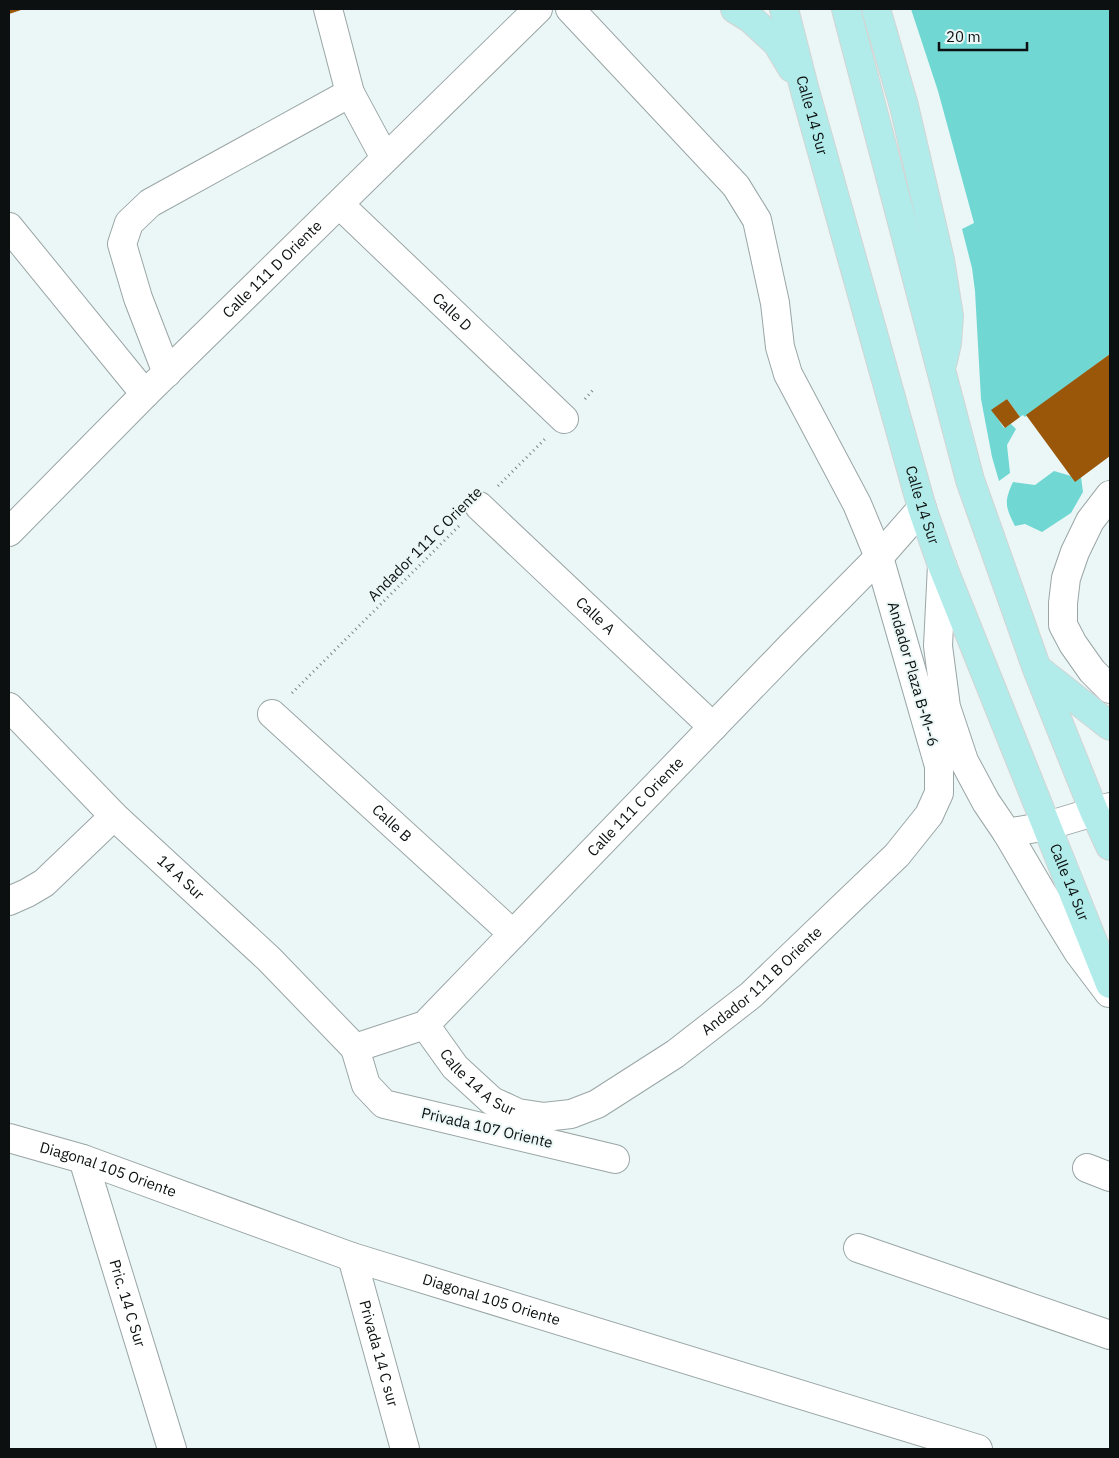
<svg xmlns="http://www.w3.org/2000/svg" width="1119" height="1458" font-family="'IBM Plex Sans',sans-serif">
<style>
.park{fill:#70d7d3}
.building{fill:#9a570a}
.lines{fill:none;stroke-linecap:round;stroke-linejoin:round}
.minor-casing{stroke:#9aa5a5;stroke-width:30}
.major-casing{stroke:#d3d4d4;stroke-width:30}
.path{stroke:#7c8484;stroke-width:3;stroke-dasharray:1 4;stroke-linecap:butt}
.minor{stroke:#fff;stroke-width:28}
.major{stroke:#b2ecea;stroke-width:28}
.labels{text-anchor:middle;stroke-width:4;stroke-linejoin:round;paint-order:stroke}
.street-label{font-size:15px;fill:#0c1010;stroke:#ebf7f6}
</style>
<rect width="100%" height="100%" fill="#ebf7f6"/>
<path class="park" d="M911,9H1110V354L1025,417L1023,415L1020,417L1007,399L992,410L1004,428L1011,424L1016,429L1007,445L1010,473L999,481L992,457L981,399L975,291L972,268L962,229L974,223L938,91Z
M1054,471L1071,476L1075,481L1081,477L1083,492L1071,513L1042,532L1025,524L1015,526C1005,506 1004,502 1013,482L1035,485Z"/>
<path class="building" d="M9,9H24L9,14Z
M1110,354V456L1075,482L1026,415Z
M1007,399L1020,417L1005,428L991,410Z"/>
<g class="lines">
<g class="minor-casing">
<g id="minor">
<path d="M328,9L350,93L385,158"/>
<path id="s1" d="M340,205L564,419"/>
<path d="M9,227L145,394"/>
<path d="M167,373L138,298L122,244L129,223L150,203L350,93"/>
<path d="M1110,495L1090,521L1075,552L1066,578L1063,603V625L1073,644L1092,671L1110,689"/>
<path id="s2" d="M479,506L713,727"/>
<path id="s3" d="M9,532L145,394L538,9"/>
<path d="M942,565L938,646L946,707L964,761L986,802L1007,833L1054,913L1078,952L1109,993"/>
<path id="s4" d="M9,707L114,816L269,959L355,1048"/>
<path id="s5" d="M272,714L513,934"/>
<path d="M1007,833L1047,826L1110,807"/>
<path d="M9,901L27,893L44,883L114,816"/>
<path id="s6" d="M425,1025L455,1067L492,1101L518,1113L544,1117L571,1114L597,1104L675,1054L751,995L897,855L929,815L939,793V766L879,557L857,504L788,374L780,347L775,303L757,220L736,186L570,9"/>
<path id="s7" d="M9,1138L83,1159L352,1257L978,1449"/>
<path id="s8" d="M83,1159L172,1449"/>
<path id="s9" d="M615,1159L384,1104L366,1085L355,1048L425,1025L791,646L879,557L922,508"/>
<path d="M1087,1168L1110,1177"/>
<path d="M858,1248L1110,1335"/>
<path id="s10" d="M352,1257L405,1449"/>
</g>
</g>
<g class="major-casing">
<g id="major">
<path d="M735,9L751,19L777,43L792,68"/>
<path id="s11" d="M784,9L805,91L922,508L942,565L1110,984"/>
<path d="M846,9L970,480L1037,669L1094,811L1110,846"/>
<path d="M876,9L904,106L940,260L949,316L947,343L943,361"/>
<path d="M1039,670L1110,726"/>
</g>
</g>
<path class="path" d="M585,399L593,390
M498,486L545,439
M292,693L459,526"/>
<use href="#minor" class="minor"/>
<use href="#major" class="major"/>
</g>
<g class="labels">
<g class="street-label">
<text dy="5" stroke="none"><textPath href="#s11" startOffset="110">Calle 14 Sur</textPath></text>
<text dy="5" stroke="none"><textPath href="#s3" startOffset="372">Calle 111 D Oriente</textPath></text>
<text dy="5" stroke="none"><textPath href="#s1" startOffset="155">Calle D</textPath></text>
<text dy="5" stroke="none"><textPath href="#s11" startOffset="515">Calle 14 Sur</textPath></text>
<text transform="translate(425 544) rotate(-45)" y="5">Andador 111 C Oriente</text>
<text dy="5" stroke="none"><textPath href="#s2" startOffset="160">Calle A</textPath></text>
<text transform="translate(913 674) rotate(74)" y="5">Andador Plaza B-M--6</text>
<text dy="5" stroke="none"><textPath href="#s9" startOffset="679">Calle 111 C Oriente</textPath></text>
<text dy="5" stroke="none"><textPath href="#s5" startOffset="162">Calle B</textPath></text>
<text dy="5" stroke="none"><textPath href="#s4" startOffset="242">14 A Sur</textPath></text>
<text dy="5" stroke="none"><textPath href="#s11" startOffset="920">Calle 14 Sur</textPath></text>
<text dy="5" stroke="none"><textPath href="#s6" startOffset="418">Andador 111 B Oriente</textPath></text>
<text dy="5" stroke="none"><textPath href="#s6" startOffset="79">Calle 14 A Sur</textPath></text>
<text transform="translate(487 1128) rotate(13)" y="5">Privada 107 Oriente</text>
<text dy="5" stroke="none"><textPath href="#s7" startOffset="104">Diagonal 105 Oriente</textPath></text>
<text dy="5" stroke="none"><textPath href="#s7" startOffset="509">Diagonal 105 Oriente</textPath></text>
<text dy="5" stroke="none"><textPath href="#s8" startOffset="151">Pric. 14 C Sur</textPath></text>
<text dy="5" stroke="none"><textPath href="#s10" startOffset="100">Privada 14 C sur</textPath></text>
</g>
</g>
<rect width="1119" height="1458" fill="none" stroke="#0c1010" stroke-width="20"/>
<path d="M939 42v8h88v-8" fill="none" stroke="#0c1010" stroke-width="2.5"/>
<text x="946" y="42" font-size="15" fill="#0c1010" stroke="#ebf7f6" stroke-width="4" paint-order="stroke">20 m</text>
</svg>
